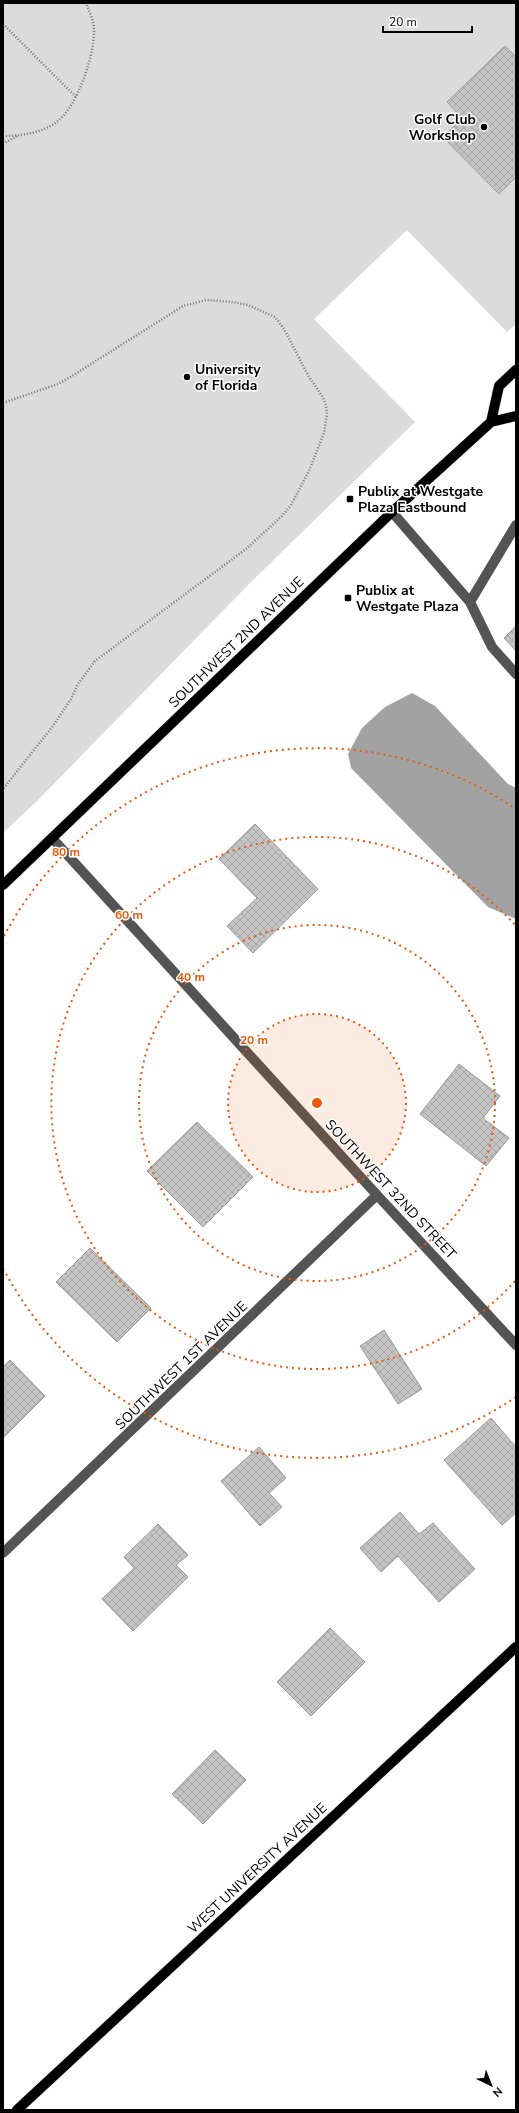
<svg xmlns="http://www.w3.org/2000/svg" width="519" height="2113" font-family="'Nunito Sans',sans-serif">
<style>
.green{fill:#dbdbdb}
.water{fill:#a2a2a2}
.building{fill:url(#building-cross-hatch);stroke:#989898}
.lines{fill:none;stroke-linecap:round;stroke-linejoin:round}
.major-casing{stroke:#dbdbdb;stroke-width:11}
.path{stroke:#767676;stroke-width:2.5;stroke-dasharray:1 2;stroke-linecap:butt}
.minor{stroke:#545454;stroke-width:10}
.major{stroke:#000;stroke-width:10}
.ring{fill:none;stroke:#e8590c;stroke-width:2;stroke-dasharray:2 4}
.poi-dot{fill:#000;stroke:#fff;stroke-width:1.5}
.labels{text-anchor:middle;stroke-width:3;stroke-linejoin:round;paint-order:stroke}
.poi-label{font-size:14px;font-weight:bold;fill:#000;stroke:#fff;text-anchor:start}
.street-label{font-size:14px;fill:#000;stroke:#fff}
.centre{fill:#e8590c;stroke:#fff;stroke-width:2}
.ring-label{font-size:12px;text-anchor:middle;font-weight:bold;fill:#e8590c;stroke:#fff;stroke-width:3;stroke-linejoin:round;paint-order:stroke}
</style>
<defs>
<pattern id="building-cross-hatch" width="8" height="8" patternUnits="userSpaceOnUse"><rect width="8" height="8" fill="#c4c4c4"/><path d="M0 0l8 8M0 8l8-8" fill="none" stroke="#a7a7a7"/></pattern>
</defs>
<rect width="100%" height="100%" fill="#fff"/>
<path class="green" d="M3,3H516V324L507,332L407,230L314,319L415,422L250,583L38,800L3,833Z"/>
<path class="water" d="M412,693L435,706L508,784L516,788V919L488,907L351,768L348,754L362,728L385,707Z"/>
<path class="building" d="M505,46L516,57V177L499,194L443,137L462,118L447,102Z
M516,626V651L504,638Z
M255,824L318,889L253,953L227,926L257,898L219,859Z
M459,1064L500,1096L483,1118L509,1138L486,1166L420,1114Z
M197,1122L253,1177L203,1227L147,1171Z
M90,1248L151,1308L117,1342L56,1282Z
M384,1330L422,1389L398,1404L360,1346Z
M10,1360L45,1396L3,1438V1367Z
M491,1418L516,1447V1513L502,1525L444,1460Z
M259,1447L286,1478L269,1493L282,1507L260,1526L221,1481Z
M400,1512L419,1534L433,1523L475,1569L439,1602L398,1556L381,1572L360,1548Z
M158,1524L188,1555L176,1565L188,1577L133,1631L102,1599L134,1568L124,1557Z
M330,1628L365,1662L311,1716L277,1682Z
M215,1750L246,1780L203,1824L172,1794Z"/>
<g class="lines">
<g class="major-casing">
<path id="major" d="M491,422L499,386L516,370
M3,885L392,512L491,422L516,416
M17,2110L516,1647"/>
</g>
<path class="path" d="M3,24L77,98
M3,136C21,136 43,133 58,121C78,105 95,54 94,29C94,20 89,11 86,3
M3,144L17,136
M3,403L58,384L72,376L183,306L206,300L233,302L248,305L275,317L284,329L309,377L322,396L326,405L327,414L324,433L309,471L291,505L282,516L246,549L95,661L78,684L71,699L53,726L3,789"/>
<path class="minor" d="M392,512L470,602L492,647L516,674
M470,602L516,525
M52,838L377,1195L516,1345
M3,1553L377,1195"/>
<use href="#major" class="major"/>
</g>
<circle cx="317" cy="1103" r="89" fill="#e8590c" fill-opacity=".12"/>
<g class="ring">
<circle cx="317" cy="1103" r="89"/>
<circle cx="317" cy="1103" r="178"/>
<path d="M515 1281A266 266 0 1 1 515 925"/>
<path d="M516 1397A355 355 0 0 1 4 1270M4 936A355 355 0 0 1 516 809"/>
</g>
<g class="poi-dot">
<circle cx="484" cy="127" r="4"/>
<circle cx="187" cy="377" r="4"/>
<rect x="346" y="495" width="8" height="8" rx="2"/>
<rect x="344" y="594" width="8" height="8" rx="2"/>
</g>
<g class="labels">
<g class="poi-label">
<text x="476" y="124" text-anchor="end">Golf Club<tspan x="476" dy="16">Workshop</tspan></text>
<text x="195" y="374">University<tspan x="195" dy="16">of Florida</tspan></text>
<text x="358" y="496">Publix at Westgate<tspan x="358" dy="16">Plaza Eastbound</tspan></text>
<text x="356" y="595">Publix at<tspan x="356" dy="16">Westgate Plaza</tspan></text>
</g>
<g class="street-label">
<text transform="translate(236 642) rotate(-44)" y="5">SOUTHWEST 2ND AVENUE</text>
<text transform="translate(391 1189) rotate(47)" y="5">SOUTHWEST 32ND STREET</text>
<text transform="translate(181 1365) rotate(-44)" y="5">SOUTHWEST 1ST AVENUE</text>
<text transform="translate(257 1868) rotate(-43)" y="5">WEST UNIVERSITY AVENUE</text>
</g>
</g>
<circle cx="317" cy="1103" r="6" class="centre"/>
<g class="ring-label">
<text x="66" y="856">80 m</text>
<text x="129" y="919">60 m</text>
<text x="191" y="981">40 m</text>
<text x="254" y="1044">20 m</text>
</g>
<rect width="519" height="2113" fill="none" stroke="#000000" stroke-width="8"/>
<g transform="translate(491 2085) rotate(137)" stroke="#ffffff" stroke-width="3" paint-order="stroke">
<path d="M0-3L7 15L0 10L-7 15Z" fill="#000000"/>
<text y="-6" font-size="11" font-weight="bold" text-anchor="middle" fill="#000000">N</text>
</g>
<path d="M383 26v6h89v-6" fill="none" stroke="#000000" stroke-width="2"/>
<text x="389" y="26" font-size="12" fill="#000000" stroke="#ffffff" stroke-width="3" paint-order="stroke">20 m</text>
</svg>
